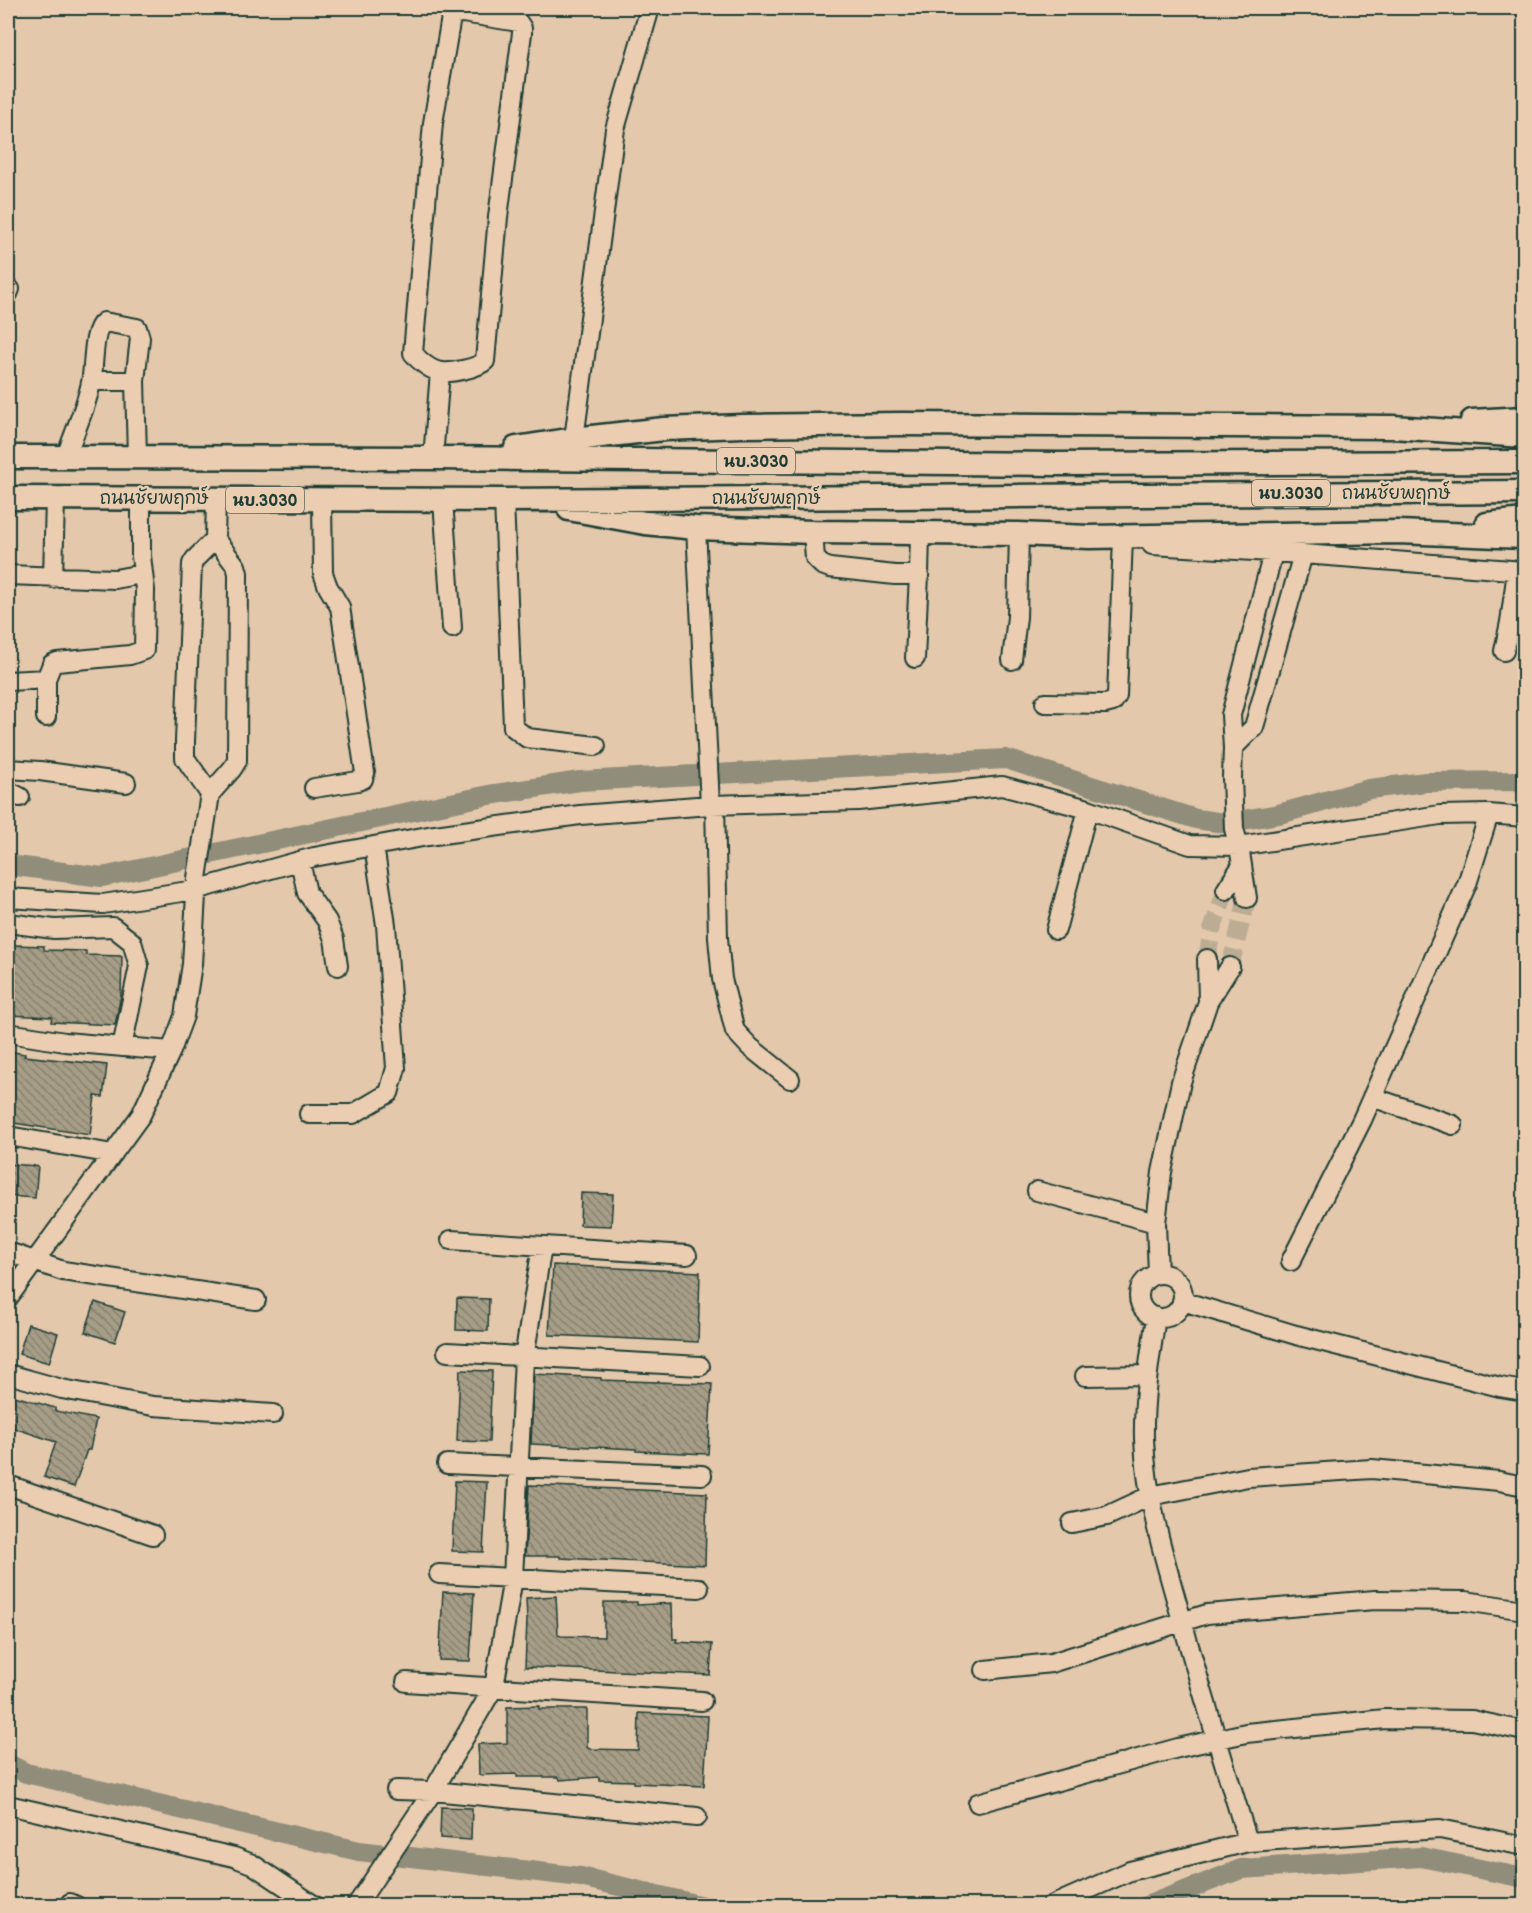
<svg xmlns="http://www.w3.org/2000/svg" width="1532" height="1913" font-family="'Balsamiq Sans','Playpen Sans Thai',sans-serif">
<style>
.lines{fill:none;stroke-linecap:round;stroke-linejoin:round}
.canal{stroke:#908d7a;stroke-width:20}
.building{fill:url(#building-back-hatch);stroke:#1f3d34;stroke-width:1.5}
.minor-tunnel{stroke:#bcac94;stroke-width:18;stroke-dasharray:18 9;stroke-linecap:butt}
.minor-casing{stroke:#1f3d34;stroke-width:22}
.major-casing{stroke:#1f3d34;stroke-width:27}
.minor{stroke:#ebceb1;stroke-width:18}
.major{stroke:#ebceb1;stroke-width:22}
.labels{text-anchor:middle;stroke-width:5;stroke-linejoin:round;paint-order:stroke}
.shield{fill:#ebceb1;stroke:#5c685a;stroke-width:1.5}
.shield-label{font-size:16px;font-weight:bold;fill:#1f3d34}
.street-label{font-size:18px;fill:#1f3d34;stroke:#ebceb1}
</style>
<defs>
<pattern id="building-back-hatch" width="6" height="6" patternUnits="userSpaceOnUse" patternTransform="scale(1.5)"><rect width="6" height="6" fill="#a69d87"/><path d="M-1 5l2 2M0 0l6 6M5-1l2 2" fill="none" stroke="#87816f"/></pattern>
</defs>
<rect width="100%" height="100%" fill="#e3c8ac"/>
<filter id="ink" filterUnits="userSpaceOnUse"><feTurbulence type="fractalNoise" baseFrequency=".0167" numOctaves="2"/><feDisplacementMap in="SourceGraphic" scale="12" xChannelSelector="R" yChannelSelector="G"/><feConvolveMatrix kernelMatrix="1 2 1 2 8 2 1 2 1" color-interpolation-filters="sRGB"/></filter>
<g filter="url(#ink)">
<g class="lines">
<path class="canal" d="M8,865L102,877L489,795L580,781L1006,759L1196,819L1224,823L1279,814L1369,789L1426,782L1524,781
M8,1764L26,1773L359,1851L581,1877L703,1906
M1146,1906L1241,1869L1421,1857L1524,1878"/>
</g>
<path class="building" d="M13,945L44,946V950L86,951V955L122,956L121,995L115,1025L51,1022L52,1017L8,1015V984H11Z
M8,1051L25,1054L24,1056L107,1065L103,1097L95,1096L90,1135L8,1122Z
M8,1164L38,1166L35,1198L8,1196Z
M581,1193L613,1194L611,1226L580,1225Z
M553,1265L700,1272L698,1342L549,1335Z
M457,1298L489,1299L488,1331L456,1330Z
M95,1302L125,1312L115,1342L85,1332Z
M28,1324L58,1333L49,1363L19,1354Z
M460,1370L492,1371L489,1442L457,1441Z
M534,1374L601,1378V1380L712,1384L708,1454L636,1451V1449L531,1444Z
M8,1394L55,1408V1411L96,1419L90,1450H87L74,1487L44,1477L56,1442L8,1426Z
M455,1481L487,1482L483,1552L452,1551Z
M529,1485L707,1493L705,1565L560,1558V1556H525Z
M443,1592L474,1593L470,1661L439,1660Z
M556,1596L558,1635L561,1636L604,1637V1602H637V1605L672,1603L673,1639H677L676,1642L712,1644L710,1675L525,1667L527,1620L526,1598Z
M539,1706V1709H587V1747L590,1749L638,1750L639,1713L708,1716L704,1786L634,1783V1781L599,1780V1777L560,1780L559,1777H517V1774L479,1775L478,1744L507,1743V1707Z
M441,1807L472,1808L471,1840L440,1838Z"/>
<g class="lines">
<path class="minor-tunnel" d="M1207,959L1212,930L1226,890
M1230,967L1247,898"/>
<g class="minor-casing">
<path id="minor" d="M463,13L518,22L522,28V33L498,217L485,361C478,368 452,373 442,372C431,371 419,361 413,353L433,123L451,17L453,14Z
M8,294L10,289
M92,381H135
M574,439L615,129L650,8
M66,457C73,435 90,398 92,376C94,363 93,329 104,322L137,328L140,338L135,381L137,457
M433,458L440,372
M443,500L452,628
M504,500L513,727L527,738L596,746
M696,528L710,805
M813,532L815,558L822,565L830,568L895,575H919L920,534
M1152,545L1303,554L1524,571
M8,575L115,579L142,574
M53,578L55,498
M1504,651L1510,622L1517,571
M915,658L919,575
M1012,660L1017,617L1019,534
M46,679V717
M8,681L46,679L52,664L57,662L130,655L144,650L145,590L141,556V499
M1045,703L1105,704L1113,702L1117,696L1123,537
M1233,748L1254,727L1303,554
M8,769L40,771L126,783
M314,788L358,781L363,779L365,773L340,607L328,587L323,573L322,501
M8,791L20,797
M210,794L185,758V741L192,564L195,559L215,539
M715,804L718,938L722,979L735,1031L750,1047L790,1079
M300,861L307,893L327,921L334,939L338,966
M1226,890L1242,865
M8,898L103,904L195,890L314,857L428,836L580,815L710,805L858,801L1002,786L1088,809L1190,845L1239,846L1440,815L1489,814L1524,817
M1247,898L1239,846L1234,829L1232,778L1233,748L1231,715L1273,553
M8,923L54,929L113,927L132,942L139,966L122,1047
M1056,930L1088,809
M1207,959L1208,1002
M8,1033L65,1042L171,1051
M1372,1097L1453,1125
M309,1114H353L389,1093L396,1068L386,925L374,846
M8,1136L113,1154
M1037,1191L1156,1223
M451,1240L687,1255
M8,1252L63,1271L256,1300
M1291,1261L1362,1120L1467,884L1489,814
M1158,1274L1156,1223L1162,1172L1181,1082L1208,1002L1230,967
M1139 1296a22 22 0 1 1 44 0a22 22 0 1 1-44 0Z
M8,1298L141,1115L171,1051L184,1016L192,964L197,878L210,794L232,769L237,761L238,573L236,566L215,539L216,499
M1182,1301L1296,1335L1500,1387L1524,1391
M1156,1317C1150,1357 1143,1398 1144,1439C1146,1497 1163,1554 1179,1610C1200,1687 1225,1765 1248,1842
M447,1352L700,1366
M8,1374L62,1389L153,1406L273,1414
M1085,1376L1147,1375
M447,1464L702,1475
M8,1485L153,1535
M1072,1523L1107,1516L1150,1496L1248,1477L1372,1469L1499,1481L1524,1486
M439,1574L699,1588
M985,1670L1051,1663L1207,1614L1375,1600L1465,1601L1524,1610
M406,1682L702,1701
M396,1790L433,1791L697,1817
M978,1803L1178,1748L1246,1733L1385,1719L1472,1720L1524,1731
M8,1805L234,1857L252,1864L315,1906
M70,1903L77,1906
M356,1906L433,1791L494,1687L513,1578L524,1358L542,1246
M1051,1906L1130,1871L1248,1842L1440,1829L1524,1846"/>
</g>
<g class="major-casing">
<path id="major" d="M1472,421L1524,418
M516,448L574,439L664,429L742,426L901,424L1393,427L1524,436
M8,457L433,458L1058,464L1524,462
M8,498L504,500L1524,492
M569,509L645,523L696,528L813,532L1019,534L1089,537L1398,532L1524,537
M1487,524L1524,520"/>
</g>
<use href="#minor" class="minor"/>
<use href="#major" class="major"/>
</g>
</g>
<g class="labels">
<g class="shield">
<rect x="717" y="448" width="78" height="26" rx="4.5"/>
<rect x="1252" y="480" width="78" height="26" rx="4.5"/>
<rect x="226" y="487" width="78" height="26" rx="4.5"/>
</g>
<g class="shield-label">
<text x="756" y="467">นบ.3030</text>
<text x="1291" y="499">นบ.3030</text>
<text x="265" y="506">นบ.3030</text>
</g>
<g class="street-label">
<text x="1396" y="499">ถนนชัยพฤกษ์</text>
<text x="154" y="504">ถนนชัยพฤกษ์</text>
<text x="766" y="504">ถนนชัยพฤกษ์</text>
</g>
</g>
<rect width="1532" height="1913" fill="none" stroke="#ebceb1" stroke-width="30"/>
<rect x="15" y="15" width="1502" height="1883" fill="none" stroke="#1f3d34" stroke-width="2" filter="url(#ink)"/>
</svg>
